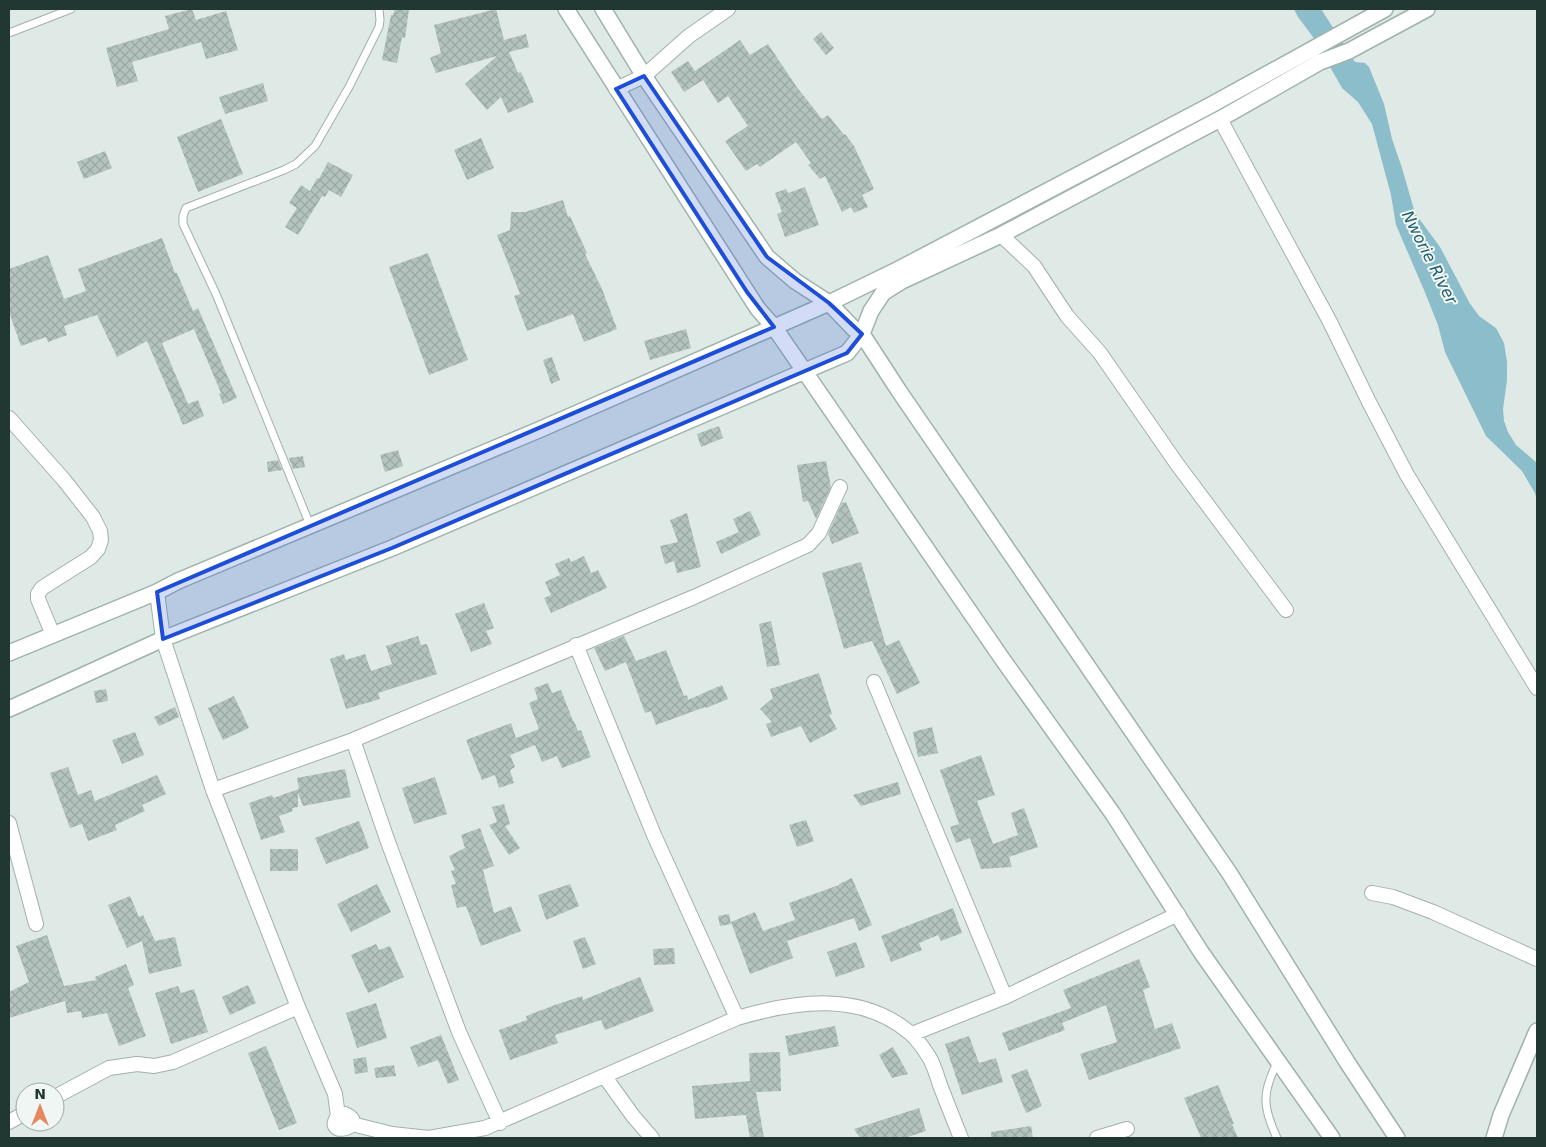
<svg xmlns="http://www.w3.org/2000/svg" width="1546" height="1147" font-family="'DejaVu Sans',sans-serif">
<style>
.water{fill:#8bbdca}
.building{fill:url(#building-cross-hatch)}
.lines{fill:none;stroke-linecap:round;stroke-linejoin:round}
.lane-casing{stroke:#a2b0ac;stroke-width:9}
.street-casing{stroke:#a2b0ac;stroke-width:16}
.secondary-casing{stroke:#9fb3ad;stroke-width:18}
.lane{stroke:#fff;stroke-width:7}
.street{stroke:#fff;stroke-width:14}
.secondary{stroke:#fff;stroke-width:15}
.marked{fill:#1d4ed8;fill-opacity:0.2;stroke:#1d4ed8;stroke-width:4;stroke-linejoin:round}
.labels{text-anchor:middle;stroke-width:4;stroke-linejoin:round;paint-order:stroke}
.water-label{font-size:16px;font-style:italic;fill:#215d6d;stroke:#eff6f3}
</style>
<defs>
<pattern id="building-cross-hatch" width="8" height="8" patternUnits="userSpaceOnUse" patternTransform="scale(1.25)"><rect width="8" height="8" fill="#b4c3be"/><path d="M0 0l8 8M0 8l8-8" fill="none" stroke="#9aa8a4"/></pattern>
</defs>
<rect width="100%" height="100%" fill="#dfe9e5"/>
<path class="water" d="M1294,9H1321L1355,62L1365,63L1369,67L1384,104L1392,139L1402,168L1415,213L1440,247L1469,302L1479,316L1496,328L1504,343L1507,362V380L1503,409L1504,421L1508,432L1516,445L1537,463V500L1535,493L1522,471L1486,436L1445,352L1438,325L1424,290L1396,225L1391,195L1372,124L1358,102L1342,88L1313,37L1298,17Z"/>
<path class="building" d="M192,9L196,20L226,11L238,50L206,59L201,42L132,62L138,81L117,87L106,48L169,29L165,16Z
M395,9H409L405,38L402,37L397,63L382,60L391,15H393Z
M496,9L504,40L526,34L529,47L509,52L518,73L521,72L534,102L508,113L501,97L487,110L465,84L497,56L436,73L430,58L441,53L434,25Z
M821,32L834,48L826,55L813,39Z
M740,40L750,55L768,44L796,86L822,119L828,115L844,135L845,134L854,146L874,189L862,195L868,207L854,213L851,207L842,212L825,176L820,179L808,165L811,163L796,142L760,167L757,164L746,171L725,141L748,126L728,96L718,103L703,80L684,92L671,72L688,61L695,71Z
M263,83L268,101L225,114L219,97Z
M221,119L243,174L198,192L177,137Z
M481,138L494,168L467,180L454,150Z
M105,151L112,168L84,179L77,162Z
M328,162L353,175L341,197L329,190L325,197L322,196L298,235L285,227L297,208L289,203L301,185L310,191L317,178L319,179Z
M805,187L819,225L785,237L777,214L782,212L775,193L786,189L788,193Z
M563,200L568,217L570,216L587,253L585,254L602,289L617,329L584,342L573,314L527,331L514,296L520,294L497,235L510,230L511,212H525Z
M162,238L175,273H177L193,311L198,308L237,398L223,404L219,394L221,393L194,329L162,343L188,404L198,400L204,416L183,425L147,341L117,357L97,315L64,326L67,335L48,342L46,337L21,346L9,312V269L48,255L64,299L86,291L78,269Z
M428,253L468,360L429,375L389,267Z
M686,329L691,348L650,360L644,341Z
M552,357L560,380L551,384L543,360Z
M719,426L723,438L701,447L697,434Z
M398,450L403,466L385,472L380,455Z
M303,456L305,467L293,469L289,458Z
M278,460L282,470L268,472L267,462Z
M826,461L831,487L816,519L808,501L803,502L797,465Z
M846,502L859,533L832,544L828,534L842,503Z
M750,511L761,535L721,554L716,542L739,532L733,519Z
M687,513L701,567L677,573L674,561L665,564L660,546L678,542L670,520Z
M584,556L591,573L598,570L607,588L551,613L544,598L551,595L545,582L560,575L555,564L569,558L571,562Z
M861,562L886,646L899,640L920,683L897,694L872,641L844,649L822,573Z
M484,603L494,628L486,631L492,644L471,652L455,614Z
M771,621L780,665L767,667L759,624Z
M418,636L421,645L427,644L437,674L378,693L380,699L346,709L330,659L344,654L346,660L365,654L371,671L392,664L386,646Z
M624,636L636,661L666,650L684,696L687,695L688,700L722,685L728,699L706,708L705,707L656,725L651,711L645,713L626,662L605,671L594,648Z
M819,673L832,714L829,715L837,729L810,743L801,726L771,737L766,724L772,722L760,709L773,698L770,689Z
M548,683L552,693L561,690L573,721H574L578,731L581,730L591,757L562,768L557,756L542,762L535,745L510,755L515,767L510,770L514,783L499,788L495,775L482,780L466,740L511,723L516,738L539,729L529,703L538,699L534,688Z
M106,689L108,701L96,703L94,691Z
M234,696L249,728L223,740L208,708Z
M175,707L179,717L159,726L154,717Z
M932,727L938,753L918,757L913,732Z
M135,732L144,755L122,764L112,740Z
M981,755L995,795L977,801L993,844L1018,835L1011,813L1024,808L1038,847L1009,857L1012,867L981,869L970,838L956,843L950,827L959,824L940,770Z
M68,767L78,795L91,790L95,801L157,775L166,794L142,805L145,811L115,825L117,830L88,841L82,824L70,828L50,773Z
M345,769L351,797L303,806L298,793V807L292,808L293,811L279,816L285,832L261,840L249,803L272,795L273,798L299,789L297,778Z
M435,777L447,814L414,824L402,788Z
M898,782L901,794L861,806L853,795Z
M504,804L510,824L505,826L520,848L509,855L489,825L497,822L492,807Z
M806,820L814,841L797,847L789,825Z
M359,821L369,848L326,864L315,838Z
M480,828L494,866L483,870L494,913L511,906L521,931L481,946L466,906L457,908L451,885L456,884L451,871L455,870L449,856L465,848L461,835Z
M270,849H298V871H270Z
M852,878L872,925L859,931L854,918L787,941L793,958L750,974L731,922L755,912L763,931L795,920L789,903L839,885V884Z
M377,884L391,912L351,932L337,904Z
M570,884L579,906L546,920L538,895Z
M130,896L139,917L143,915L155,941L175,937L182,966L149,974L142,941L127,948L108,905Z
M953,908L962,933L941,941L938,935L919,943L922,950L891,962L881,936Z
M729,914L731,924L720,926L718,916Z
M47,935L64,986L96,980L95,977L126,964L134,985L128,988L146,1036L119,1046L107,1013L82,1018L81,1011L67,1013L65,1001L9,1018V992L29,982L16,946Z
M585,937L596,964L583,969L573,941Z
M856,942L865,967L836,977L827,952Z
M376,944L379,950L390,946L404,977L368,993L351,955Z
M674,948L675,964L654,965L653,949Z
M1139,959L1150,987L1143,990L1155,1029L1172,1023L1181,1048L1089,1080L1080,1054L1117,1042L1106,1005L1062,1023L1065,1030L1009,1051L1002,1033L1071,1008L1063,990Z
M640,977L654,1011L605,1030L601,1020L555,1035L558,1043L510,1060L499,1030L527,1020L526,1016L555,1005L582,996L583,1000Z
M248,985L256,1003L230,1015L222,997Z
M178,986L181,993L194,989L208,1032L171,1044L155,993Z
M376,1003L387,1038L357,1048L346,1013Z
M835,1026L839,1046L789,1056L785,1036Z
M441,1035L459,1080L448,1084L438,1060L418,1067L410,1047Z
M969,1036L979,1063L996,1058L1003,1082L962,1095L945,1044Z
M266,1046L297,1123L279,1130L248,1053Z
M893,1047L908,1074L892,1078L879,1055Z
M780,1052L781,1091L756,1092L764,1138H750L746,1115L695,1119L692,1086L750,1081L749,1053Z
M366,1057L368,1072L355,1074L353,1059Z
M394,1065L396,1076L376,1078L374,1068Z
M1027,1069L1042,1106L1026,1113L1011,1075Z
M1218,1085L1234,1124H1232L1238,1138H1201L1184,1098Z
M919,1108L926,1131L905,1138H860L854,1129Z
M1031,1126L1033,1138H991V1132Z"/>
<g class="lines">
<g class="lane-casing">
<path id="lane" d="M9,33L71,9
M310,525L216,294L183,224V216L186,208L284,170L296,164L315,146L349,87L379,27L380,20L379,9
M1277,1138C1262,1106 1262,1092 1278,1061"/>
</g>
<g class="street-casing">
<path id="street" d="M616,89L644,76L689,36L728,9
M1220,119L1330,322L1369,402L1407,475L1537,688
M1001,235L1034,266L1067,316L1100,353L1177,464L1286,610
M9,418L64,480L93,517L100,531L101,540L98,549L91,557L42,588L38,594V599L53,635
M157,592L163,639L213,790L298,1007L335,1094L338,1116C322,1139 371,1126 345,1114L338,1116
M576,645L654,835L737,1018
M874,682L1005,997
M353,740L388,842L459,1032L500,1123
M213,790L353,740L694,597L808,545L819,533L840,487
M9,823L36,924
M1372,893L1393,897L1433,912L1537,959
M912,1034L1005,997L1178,914
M605,1077L633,1116L652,1138
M55,1097L109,1068L137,1064L154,1066L173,1062L298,1007
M9,1122L25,1113
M352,1124L392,1134L429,1138L485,1128L737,1018C795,1001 861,991 910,1033C917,1039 924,1049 929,1057C934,1065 937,1076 940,1085C947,1103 954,1121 961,1138
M1097,1138L1127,1129"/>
</g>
<g class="secondary-casing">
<path id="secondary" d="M566,9L747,292L758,309L774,327L1003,660L1113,814L1201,952L1332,1138
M603,9L644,76L767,257L795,281L829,303L854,329L862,334L899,391L1230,874L1347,1062L1397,1138
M9,653L157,592L178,581L541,429L829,303L899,269L1211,105L1385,9
M9,709L163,639L392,548L847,353L862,334L871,311L883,293L902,281L1001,235L1220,119L1320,62L1349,51L1427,9
M1494,1138L1501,1115L1537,1031"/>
</g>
<use href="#lane" class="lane"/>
<use href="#street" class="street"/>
<use href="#secondary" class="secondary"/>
</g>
<path class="marked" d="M644,76L767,257L829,303L862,334L847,353L392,548L163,639L157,592L774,327L747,292L616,89Z"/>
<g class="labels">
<g class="water-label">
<text transform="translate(1430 257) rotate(63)" y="6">Nworie River</text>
</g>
</g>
<rect width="1546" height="1147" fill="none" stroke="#213732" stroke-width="20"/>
<g transform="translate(40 1107)"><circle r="24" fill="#eff6f3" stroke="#9daaa6"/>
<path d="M0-4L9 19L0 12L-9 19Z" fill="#e68760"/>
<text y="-8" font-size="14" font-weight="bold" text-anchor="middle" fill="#213732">N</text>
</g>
</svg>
